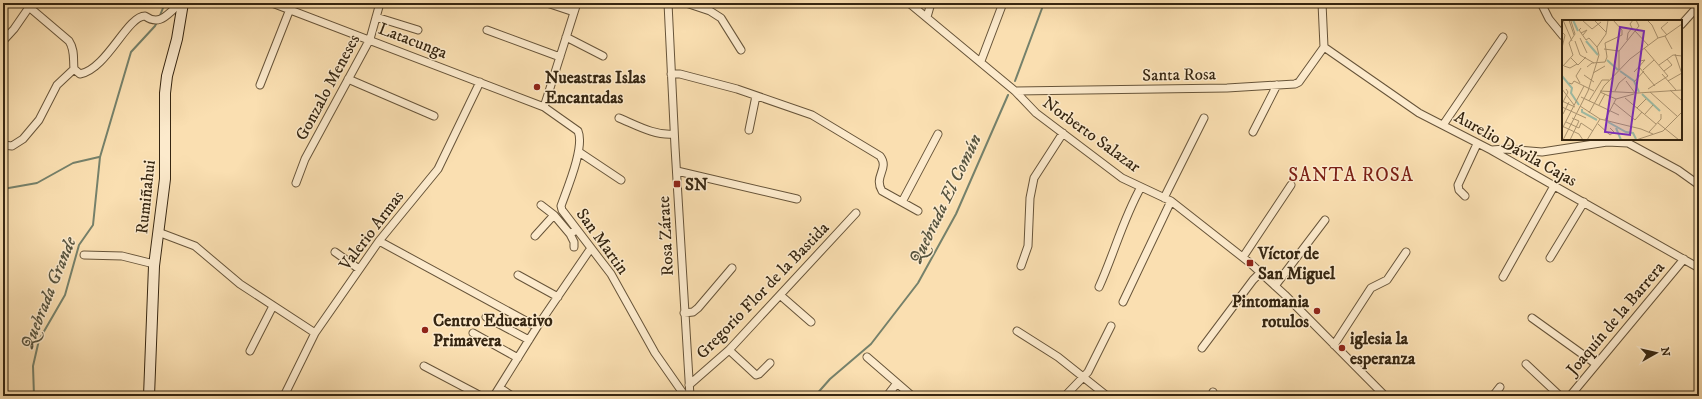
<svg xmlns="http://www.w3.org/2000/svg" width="1702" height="399" font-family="'IM FELL DW Pica',serif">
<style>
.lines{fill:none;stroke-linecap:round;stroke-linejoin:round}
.stream{stroke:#75816b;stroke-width:2}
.street-casing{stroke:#675439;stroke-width:9}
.secondary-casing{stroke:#362611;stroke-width:12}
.street{stroke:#fceacc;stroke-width:7}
.secondary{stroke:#fceacc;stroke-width:10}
.poi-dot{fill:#8f2418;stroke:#fceacc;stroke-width:1.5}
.labels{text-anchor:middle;stroke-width:3;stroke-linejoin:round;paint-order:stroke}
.street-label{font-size:17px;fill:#362611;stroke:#fceacc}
.poi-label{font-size:17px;font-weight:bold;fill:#362611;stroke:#fceacc;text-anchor:start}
.water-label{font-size:18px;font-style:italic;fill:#56533e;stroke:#fceacc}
.quarter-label{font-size:19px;letter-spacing:1px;fill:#7a1f14;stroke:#fceacc}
.inset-river{fill:none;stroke:#9fbda7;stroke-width:2}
.inset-road{fill:none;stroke:#ac9571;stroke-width:1}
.view{fill:#7b2cbf;fill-opacity:0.15;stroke:#7b2cbf;stroke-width:2}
.inset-edge{fill:none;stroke:#362611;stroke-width:2}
</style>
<rect width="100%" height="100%" fill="#fadfb1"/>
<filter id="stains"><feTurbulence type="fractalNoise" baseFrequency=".005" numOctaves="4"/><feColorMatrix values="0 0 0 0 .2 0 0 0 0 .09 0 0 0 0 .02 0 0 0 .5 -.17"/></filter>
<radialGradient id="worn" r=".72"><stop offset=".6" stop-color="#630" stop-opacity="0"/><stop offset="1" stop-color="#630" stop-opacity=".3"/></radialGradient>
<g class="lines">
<path class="stream" d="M159,18L165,3
M1015,81L1044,3
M3,189L37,183L73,163L99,157
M34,396L33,366L39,340L65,295L79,245L93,225L100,157L131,52L155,26L157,22
M815,396L830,379L871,344L918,283L956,214L1008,95"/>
<g class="street-casing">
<path id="street" d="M272,3L544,107L578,131C585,147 567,189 561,206L562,210L611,274L655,353L685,396
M547,3L574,12
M668,3L675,147L690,396
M686,3L710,11L721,18L741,50
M909,3L1015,91L1036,113L1122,178L1171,201L1250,263L1285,295L1385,396
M1322,3L1324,47
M1541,3L1549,19L1563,36
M29,7L69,41C75,50 73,59 74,69L80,74C107,69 127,16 145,16C162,28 169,10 182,3
M376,17L418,30
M927,17L931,3
M1681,25L1699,5
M487,30L560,57
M566,37L603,56
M3,41L14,29L32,3
M1324,47L1419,113L1491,150L1699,268
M981,61L1003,3
M671,74H680L737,89L812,115L880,156C890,169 873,176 882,191L918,211
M348,79L434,116
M260,85L290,9
M1015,91L1227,88L1295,84L1299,82L1324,47
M544,107L577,3
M619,118C636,125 655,136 674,134
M1443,125L1503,37
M749,130L756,96
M1253,132L1277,85
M3,145L12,146L23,139L39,120L57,85L74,69
M1492,150L1505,149L1542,152L1607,142L1628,143L1678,170L1699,185
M579,152L621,180
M677,171L797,199
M296,183L305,159L370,39L380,3
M1465,196L1459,190L1458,185L1477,144
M1164,198L1204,118
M902,202L938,134
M541,205L554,215
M158,232L195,246L240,284L315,333
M570,234L574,242V247
M535,236L554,215L570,234L576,230
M379,241L537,327
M335,252L359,269
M84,255L122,256L154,264
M1243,257L1291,185
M1550,258L1584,202
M1021,266L1028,246L1030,198L1034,178L1063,133
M518,275L558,297
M1503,277L1554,186
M1275,286L1325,220
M1099,287C1114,254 1123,219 1141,187
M780,295L811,322
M1123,302L1171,201
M684,313L693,312L698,308L732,268
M486,317L529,340
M1532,318L1596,364
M1017,331L1058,357L1107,396
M473,333L518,358
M1334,345L1371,288L1387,280L1406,252
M1202,348L1253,280L1260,273
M729,350L756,375L759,374L770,363
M250,351L273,306
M867,357L912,396
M1526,364L1560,396
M424,366L481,396
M689,385L729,350L856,213
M500,388L512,396
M284,396L315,333L379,241L438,169L480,82
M494,396L537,327L591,248
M887,396L897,383
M1065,396L1088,372L1111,326
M1211,396L1213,392
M1493,396L1500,387
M1570,396L1684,259"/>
</g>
<g class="secondary-casing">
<path id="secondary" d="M149,396L154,266L165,179V93L167,76L177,39L183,3"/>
</g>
<use href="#street" class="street"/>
<use href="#secondary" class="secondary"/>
</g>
<g class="poi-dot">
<circle cx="537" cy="87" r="4"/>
<rect x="673" y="180" width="8" height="8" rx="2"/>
<rect x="1246" y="259" width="8" height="8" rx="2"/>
<circle cx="1317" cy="311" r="4"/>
<circle cx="425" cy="330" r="4"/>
<circle cx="1342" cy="348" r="4"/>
</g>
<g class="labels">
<g class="street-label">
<text transform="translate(413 40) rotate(21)" y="6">Latacunga</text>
<text transform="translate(1179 74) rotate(-1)" y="6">Santa Rosa</text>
<text transform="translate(327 87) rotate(-62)" y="6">Gonzalo Meneses</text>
<text transform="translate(1092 134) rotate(36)" y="6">Norberto Salazar</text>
<text transform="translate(1516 148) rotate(29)" y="6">Aurelio Dávila Cajas</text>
<text transform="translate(145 197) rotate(-84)" y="6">Rumiñahui</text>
<text transform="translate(371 230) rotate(-53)" y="6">Valerio Armas</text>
<text transform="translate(665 236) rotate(-93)" y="6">Rosa Zárate</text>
<text transform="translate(603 241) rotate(54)" y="6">San Martin</text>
<text transform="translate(762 290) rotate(-46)" y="6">Gregorio Flor de la Bastida</text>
<text transform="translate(1615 318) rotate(-50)" y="6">Joaquín de la Barrera</text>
</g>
<g class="poi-label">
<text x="545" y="83">Nueastras Islas<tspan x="545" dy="20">Encantadas</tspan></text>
<text x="685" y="190">SN</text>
<text x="1258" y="259">Víctor de<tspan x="1258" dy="20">San Miguel</tspan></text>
<text x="1309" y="307" text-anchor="end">Pintomania<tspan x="1309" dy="20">rotulos</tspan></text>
<text x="433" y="326">Centro Educativo<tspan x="433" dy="20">Primavera</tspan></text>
<text x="1350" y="344">iglesia la<tspan x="1350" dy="20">esperanza</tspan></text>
</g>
<g class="water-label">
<text transform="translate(945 199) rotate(-64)" y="6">Quebrada El Común</text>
<text transform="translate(48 293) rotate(-68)" y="6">Quebrada Grande</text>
</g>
<g class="quarter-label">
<text x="1351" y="181">SANTA ROSA</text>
</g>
</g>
<g transform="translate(1562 20)">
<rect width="120" height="120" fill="#fadfb1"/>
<path class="inset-river" d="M11,0L16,11M24,21L36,35M45,40L56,50M58,51L72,61L77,72M0,56L10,68L9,73L17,85M80,74L98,91M20,89V92L35,100M46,102L64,112L71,113L74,119M54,108L59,120"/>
<path class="inset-road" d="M1,0L10,21M7,0L12,15M20,0L30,9L39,2M32,0L44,12M85,0L90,5L96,18M19,8L17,10L24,20L27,18L35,27M73,11L86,25M0,12L3,15L0,28M19,13L25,10L21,15M105,15L99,8L106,2M103,16L110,29M18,18L25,33M65,20L66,13L70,8L68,4L71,0M13,21L18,35L32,43M82,28L106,56L86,69M42,29L57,31M57,31L77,6L74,0M57,31V50M113,34L120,54M9,38L16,45L24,37M97,45L111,35L120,36M2,46L8,48L15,44M0,47L11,35L7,23L13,14L9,1M25,47L30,43L43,42L45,37L43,23L60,15V10L51,0M77,47L93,66M81,50L92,40M102,51L110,45L105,39M72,52L83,40L78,41M31,53L43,46M100,54L114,70M22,55L32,62M64,61L73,73M106,61L120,53M72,62L82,51M7,63L10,64L12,61L32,71M18,63L14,56L19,48M0,69L12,85M108,70L120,81M38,71L76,73L120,70M53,71L57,63L64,57M38,72L54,79M88,72L116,97M19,77L57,95M63,78L94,104M54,79L72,74M0,81L13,87M27,81L40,60H47M52,83L73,100L80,92M0,84L6,72L4,69M37,85L43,74M18,86L38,99L79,109L91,114M0,87L24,98M75,88L84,79M27,93L42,66L68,39L96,18L103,16L120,4M1,94L7,82M83,94L91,85M43,100L54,79M4,102L17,108L19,103L31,111M96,103L117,120M36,104L48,115L52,112L48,108M0,106L17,114L21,120M0,109L22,66M87,112L99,99V94M1,120L26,71L37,35L35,27L44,14L46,0M8,120L17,101L10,98M25,120L38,99M74,120L101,111L120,92"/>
<path class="view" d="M58,7L82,11L68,115L43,112Z"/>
<rect width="120" height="120" class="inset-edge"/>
</g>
<rect width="1702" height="399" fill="none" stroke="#fadfb1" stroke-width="16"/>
<rect x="4" y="4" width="1694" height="391" fill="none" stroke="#362611" stroke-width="2"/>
<rect x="8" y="8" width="1686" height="383" fill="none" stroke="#362611"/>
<g transform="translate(1656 353) rotate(82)" stroke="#fceacc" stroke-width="3" paint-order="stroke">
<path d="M0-3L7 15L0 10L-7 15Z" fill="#362611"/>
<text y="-6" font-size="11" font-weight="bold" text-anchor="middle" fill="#362611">N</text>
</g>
<rect width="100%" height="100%" filter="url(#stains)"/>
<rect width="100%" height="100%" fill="url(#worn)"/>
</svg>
